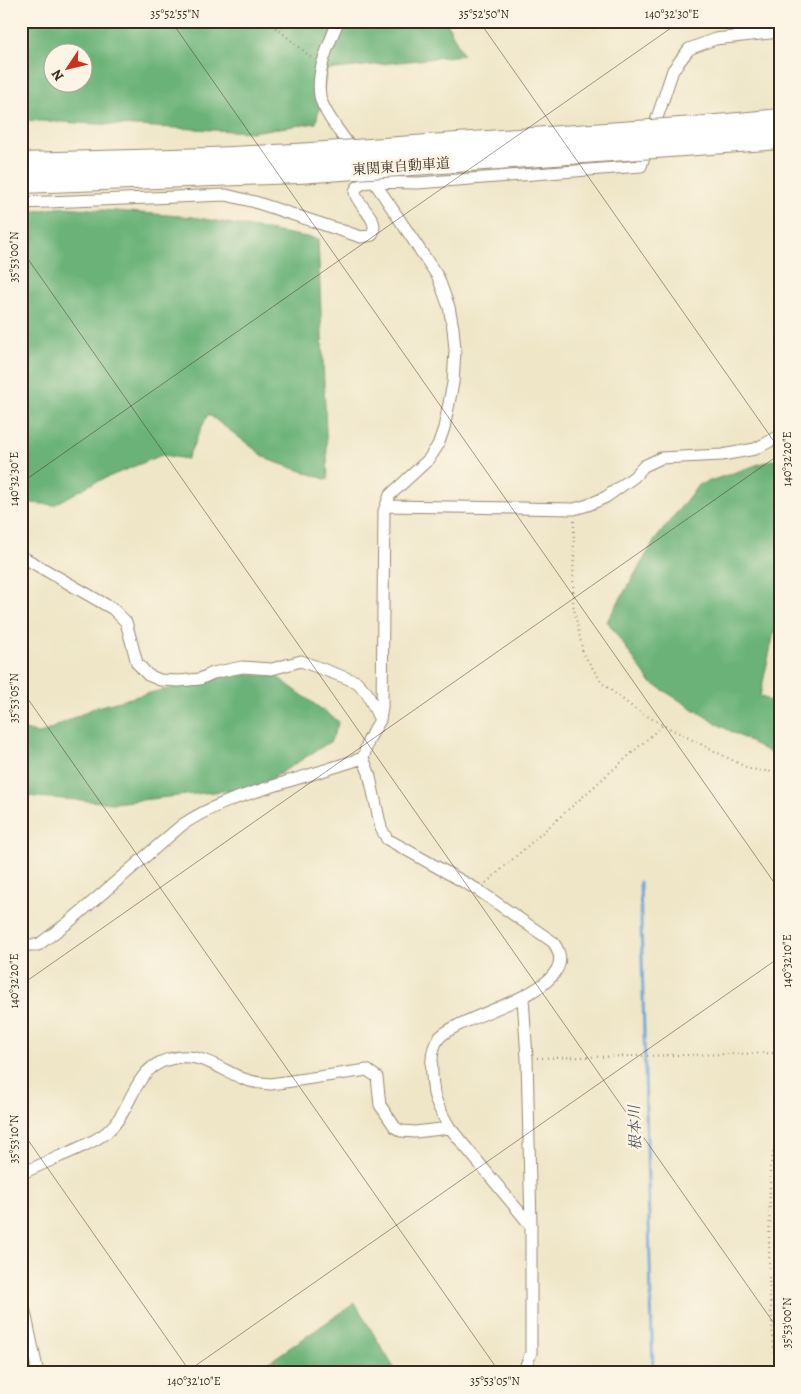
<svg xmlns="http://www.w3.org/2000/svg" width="801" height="1394" font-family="Alegreya,'Noto Serif JP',serif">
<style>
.forest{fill:#6bb278;stroke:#536e4b;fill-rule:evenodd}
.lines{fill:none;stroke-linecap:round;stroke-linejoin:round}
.stream{stroke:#68a4d9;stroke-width:3}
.street-casing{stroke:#958873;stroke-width:13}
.highway-casing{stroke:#958873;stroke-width:22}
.path{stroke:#958873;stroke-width:2;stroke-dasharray:1 4;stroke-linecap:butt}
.street{stroke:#fff;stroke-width:11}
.highway{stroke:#fff;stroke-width:20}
.highway-bridge-casing{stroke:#958873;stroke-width:22;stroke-linecap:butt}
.highway-bridge{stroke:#fff;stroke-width:20}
.ticks{fill:none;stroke:#3b2a1e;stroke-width:1;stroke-opacity:0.45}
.labels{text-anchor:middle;stroke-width:5;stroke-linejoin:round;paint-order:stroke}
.street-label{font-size:14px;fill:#3b2a1e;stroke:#fcf5e5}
.water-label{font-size:15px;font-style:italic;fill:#4b555f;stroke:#fcf5e5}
.neatline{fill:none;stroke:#3b2a1e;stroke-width:2}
.ticks-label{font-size:12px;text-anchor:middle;fill:#3b2a1e}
</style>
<rect width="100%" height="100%" fill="#fcf5e5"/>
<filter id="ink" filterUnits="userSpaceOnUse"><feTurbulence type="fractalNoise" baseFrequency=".02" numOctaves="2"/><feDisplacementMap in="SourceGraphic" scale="10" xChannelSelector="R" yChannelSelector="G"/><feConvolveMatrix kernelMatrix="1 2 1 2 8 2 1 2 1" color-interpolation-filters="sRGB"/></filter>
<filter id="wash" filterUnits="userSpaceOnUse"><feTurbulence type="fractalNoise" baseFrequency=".0096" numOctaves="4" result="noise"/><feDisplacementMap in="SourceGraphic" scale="20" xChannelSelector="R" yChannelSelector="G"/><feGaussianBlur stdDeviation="1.12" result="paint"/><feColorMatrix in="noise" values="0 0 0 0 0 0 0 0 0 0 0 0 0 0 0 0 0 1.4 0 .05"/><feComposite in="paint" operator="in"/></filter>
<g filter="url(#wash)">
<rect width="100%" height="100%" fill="#efe6c8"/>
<path class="forest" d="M21,21H446L463,55L327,70L316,123L251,132L21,120ZM52,52H82V82H52Z
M64,207L193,217L318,239L328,480L269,460L208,414L187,459L162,455L91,484L54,505L21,502V213Z
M771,460L780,461V615L775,628L760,696L780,706V758L719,725L650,682L607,621L655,540L698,485Z
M236,674L276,676L339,722L331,741L259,787L114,803L26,796L21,810V729L40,734L94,708L145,694Z
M355,1303L397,1373H253Z"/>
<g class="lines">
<path class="stream" d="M640,882L653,1373"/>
</g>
</g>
<g filter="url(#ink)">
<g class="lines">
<g class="street-casing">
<path id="street" d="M338,21C329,45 316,70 320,96C322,111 345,139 354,152
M363,165L438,277L449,307L453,328L455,350L453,383L444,428L438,445L429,459L390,495L384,511L382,707L380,720L369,739L363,758L369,773L381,828L387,839L478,890L553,942C590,991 460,1013 439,1038C428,1051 432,1078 434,1094C437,1106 444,1118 450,1128L531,1226
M21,203L226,195L255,202L361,237L372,235C373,232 374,230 374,227C374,210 336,191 368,182L418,183L641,166L673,70L689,49L715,39L780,32
M386,506L574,509L588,505L606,497L634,477L644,466L661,458L722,455L755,449L780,436
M21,556L113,609L126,622L137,663L148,675L160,680L179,681L200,679L213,673L242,667L272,669L301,661L357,682L367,693L380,720
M21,945H38L69,922L182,825C214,803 251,793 289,781C313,774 338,766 363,758
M523,998L527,1058L531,1226V1353L523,1373
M21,1174C37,1166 54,1159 70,1152C83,1146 96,1141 107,1132C137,1106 130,1063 180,1057C204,1055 224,1071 244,1079C253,1083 262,1083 271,1084L367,1070L377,1077L380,1105L395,1127L401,1131L415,1132L450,1128
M21,1302L25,1312L38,1373"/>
</g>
<g class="highway-casing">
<path id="highway" d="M695,127L780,119
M697,145L780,139
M21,163L210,158L296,154
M21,183L299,173"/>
</g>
<path class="path" d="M268,21L312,58
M301,21L325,26
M574,521L573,604L583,653L602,683L635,709L663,725L750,769L780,773
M486,883L663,725
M537,1058L780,1053
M780,1123L770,1168L769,1279L774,1354L780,1365"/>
<use href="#street" class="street"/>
<use href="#highway" class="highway"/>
<g class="highway-bridge-casing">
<path id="highway-bridge" d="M296,154L695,127
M299,173L697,145"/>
</g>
<use href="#highway-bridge" class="highway-bridge"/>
</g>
</g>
<path class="ticks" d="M171,21L780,891M479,21L780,450M21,249L780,1332M21,483L681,21M21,689L500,1373M21,985L780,454M21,1130L191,1373M185,1373L780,957"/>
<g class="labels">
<g class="street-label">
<text transform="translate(401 166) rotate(-4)" y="5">東関東自動車道</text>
</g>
<g class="water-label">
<text transform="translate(635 1128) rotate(-92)" y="5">根本川</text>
</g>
</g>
<rect width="801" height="1394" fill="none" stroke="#fcf5e5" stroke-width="55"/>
<g transform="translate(68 68) rotate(235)"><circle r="24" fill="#fcf5e5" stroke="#afa495"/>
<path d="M0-4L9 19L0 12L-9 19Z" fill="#c8321e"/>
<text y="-8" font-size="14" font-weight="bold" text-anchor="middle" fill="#3b2a1e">N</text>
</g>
<rect x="28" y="28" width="746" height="1338" class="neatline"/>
<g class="ticks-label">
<text x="175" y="18">35°52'55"N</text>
<text x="484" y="18">35°52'50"N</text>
<text x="672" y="18">140°32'30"E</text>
<text transform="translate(14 257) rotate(-90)" y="4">35°53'00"N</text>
<text transform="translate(787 459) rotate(-90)" y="4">140°32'20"E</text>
<text transform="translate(14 479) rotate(-90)" y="4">140°32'30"E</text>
<text transform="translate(14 698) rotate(-90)" y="4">35°53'05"N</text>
<text transform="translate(787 961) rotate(-90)" y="4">140°32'10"E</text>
<text transform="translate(14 981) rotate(-90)" y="4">140°32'20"E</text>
<text transform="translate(14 1139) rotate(-90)" y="4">35°53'10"N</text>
<text transform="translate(787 1323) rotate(-90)" y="4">35°53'00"N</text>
<text x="194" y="1385">140°32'10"E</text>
<text x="495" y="1385">35°53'05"N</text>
</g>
</svg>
